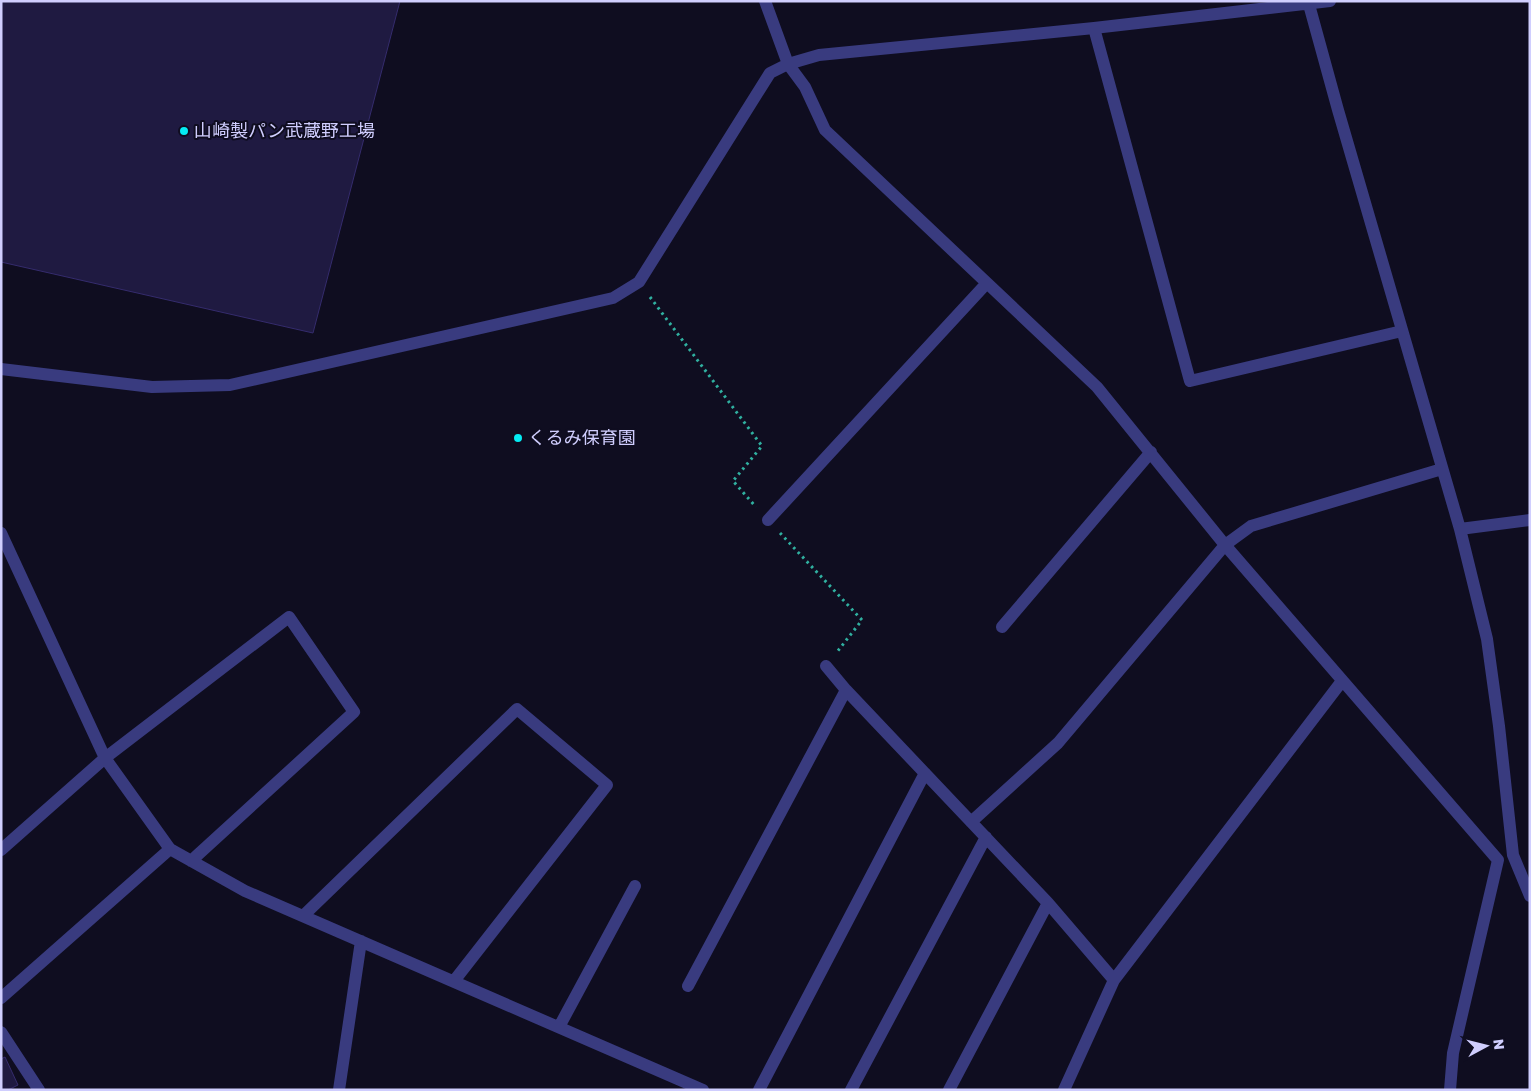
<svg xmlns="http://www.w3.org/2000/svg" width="1531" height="1091" font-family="'Golos Text','Noto Sans JP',sans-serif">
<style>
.building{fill:#1f1a41;stroke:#352c6d}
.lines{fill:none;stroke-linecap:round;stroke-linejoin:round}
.path{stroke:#30b0a0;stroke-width:3;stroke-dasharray:2.5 4;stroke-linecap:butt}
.minor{stroke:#393b7f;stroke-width:12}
.poi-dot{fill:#05ebf3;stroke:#0f0d20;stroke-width:2}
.labels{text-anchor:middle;stroke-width:4;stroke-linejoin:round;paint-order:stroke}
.poi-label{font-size:18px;fill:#d0cefe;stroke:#0f0d20;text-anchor:start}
</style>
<rect width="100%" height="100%" fill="#0f0d20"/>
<path class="building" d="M1,1H400L313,333L1,262Z
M5,1057L18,1085L8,1090H1V1059Z"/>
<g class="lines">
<path class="path" d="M650,297L762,446L733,481L756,507
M780,533L862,620L837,652"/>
<path class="minor" d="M765,1L788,64L805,87L825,130L1097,387L1225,545L1498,860
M1308,1L1338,110L1460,529L1487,639L1499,726L1513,855L1530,896
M1094,28L1190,381L1402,331
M1,369L152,387L230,385L613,298L639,282L770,73L788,64L819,55L1094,28L1330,1
M768,520L986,284
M1460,529L1530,520
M1,533L105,758L170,849L245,891L703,1090
M1002,627L1151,452
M826,666L846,690L1048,903L1114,980
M971,822L1058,743L1225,545L1251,526L1442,469
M1,850L105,758L289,617L354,712L191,861
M303,916L517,709L607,785L454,981
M688,986L846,690
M1,998L170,849
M559,1027L635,886
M1,1032L39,1090
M339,1090L361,941
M759,1090L925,773
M851,1090L986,837
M949,1090L1048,903
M1064,1090L1114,980L1342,681
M1450,1090L1453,1053L1498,860"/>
</g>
<g class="poi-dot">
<circle cx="184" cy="131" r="5"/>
<circle cx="518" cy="438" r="5"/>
</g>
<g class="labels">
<g class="poi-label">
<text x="194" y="137">山崎製パン武蔵野工場</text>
<text x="528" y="444">くるみ保育園</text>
</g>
</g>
<rect width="1531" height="1091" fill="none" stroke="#d0cefe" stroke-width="5"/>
<g transform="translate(1486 1046) rotate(83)" stroke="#0f0d20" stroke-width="4" paint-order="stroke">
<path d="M0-4L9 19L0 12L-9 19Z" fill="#d0cefe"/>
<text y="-8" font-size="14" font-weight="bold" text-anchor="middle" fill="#d0cefe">N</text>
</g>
</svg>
